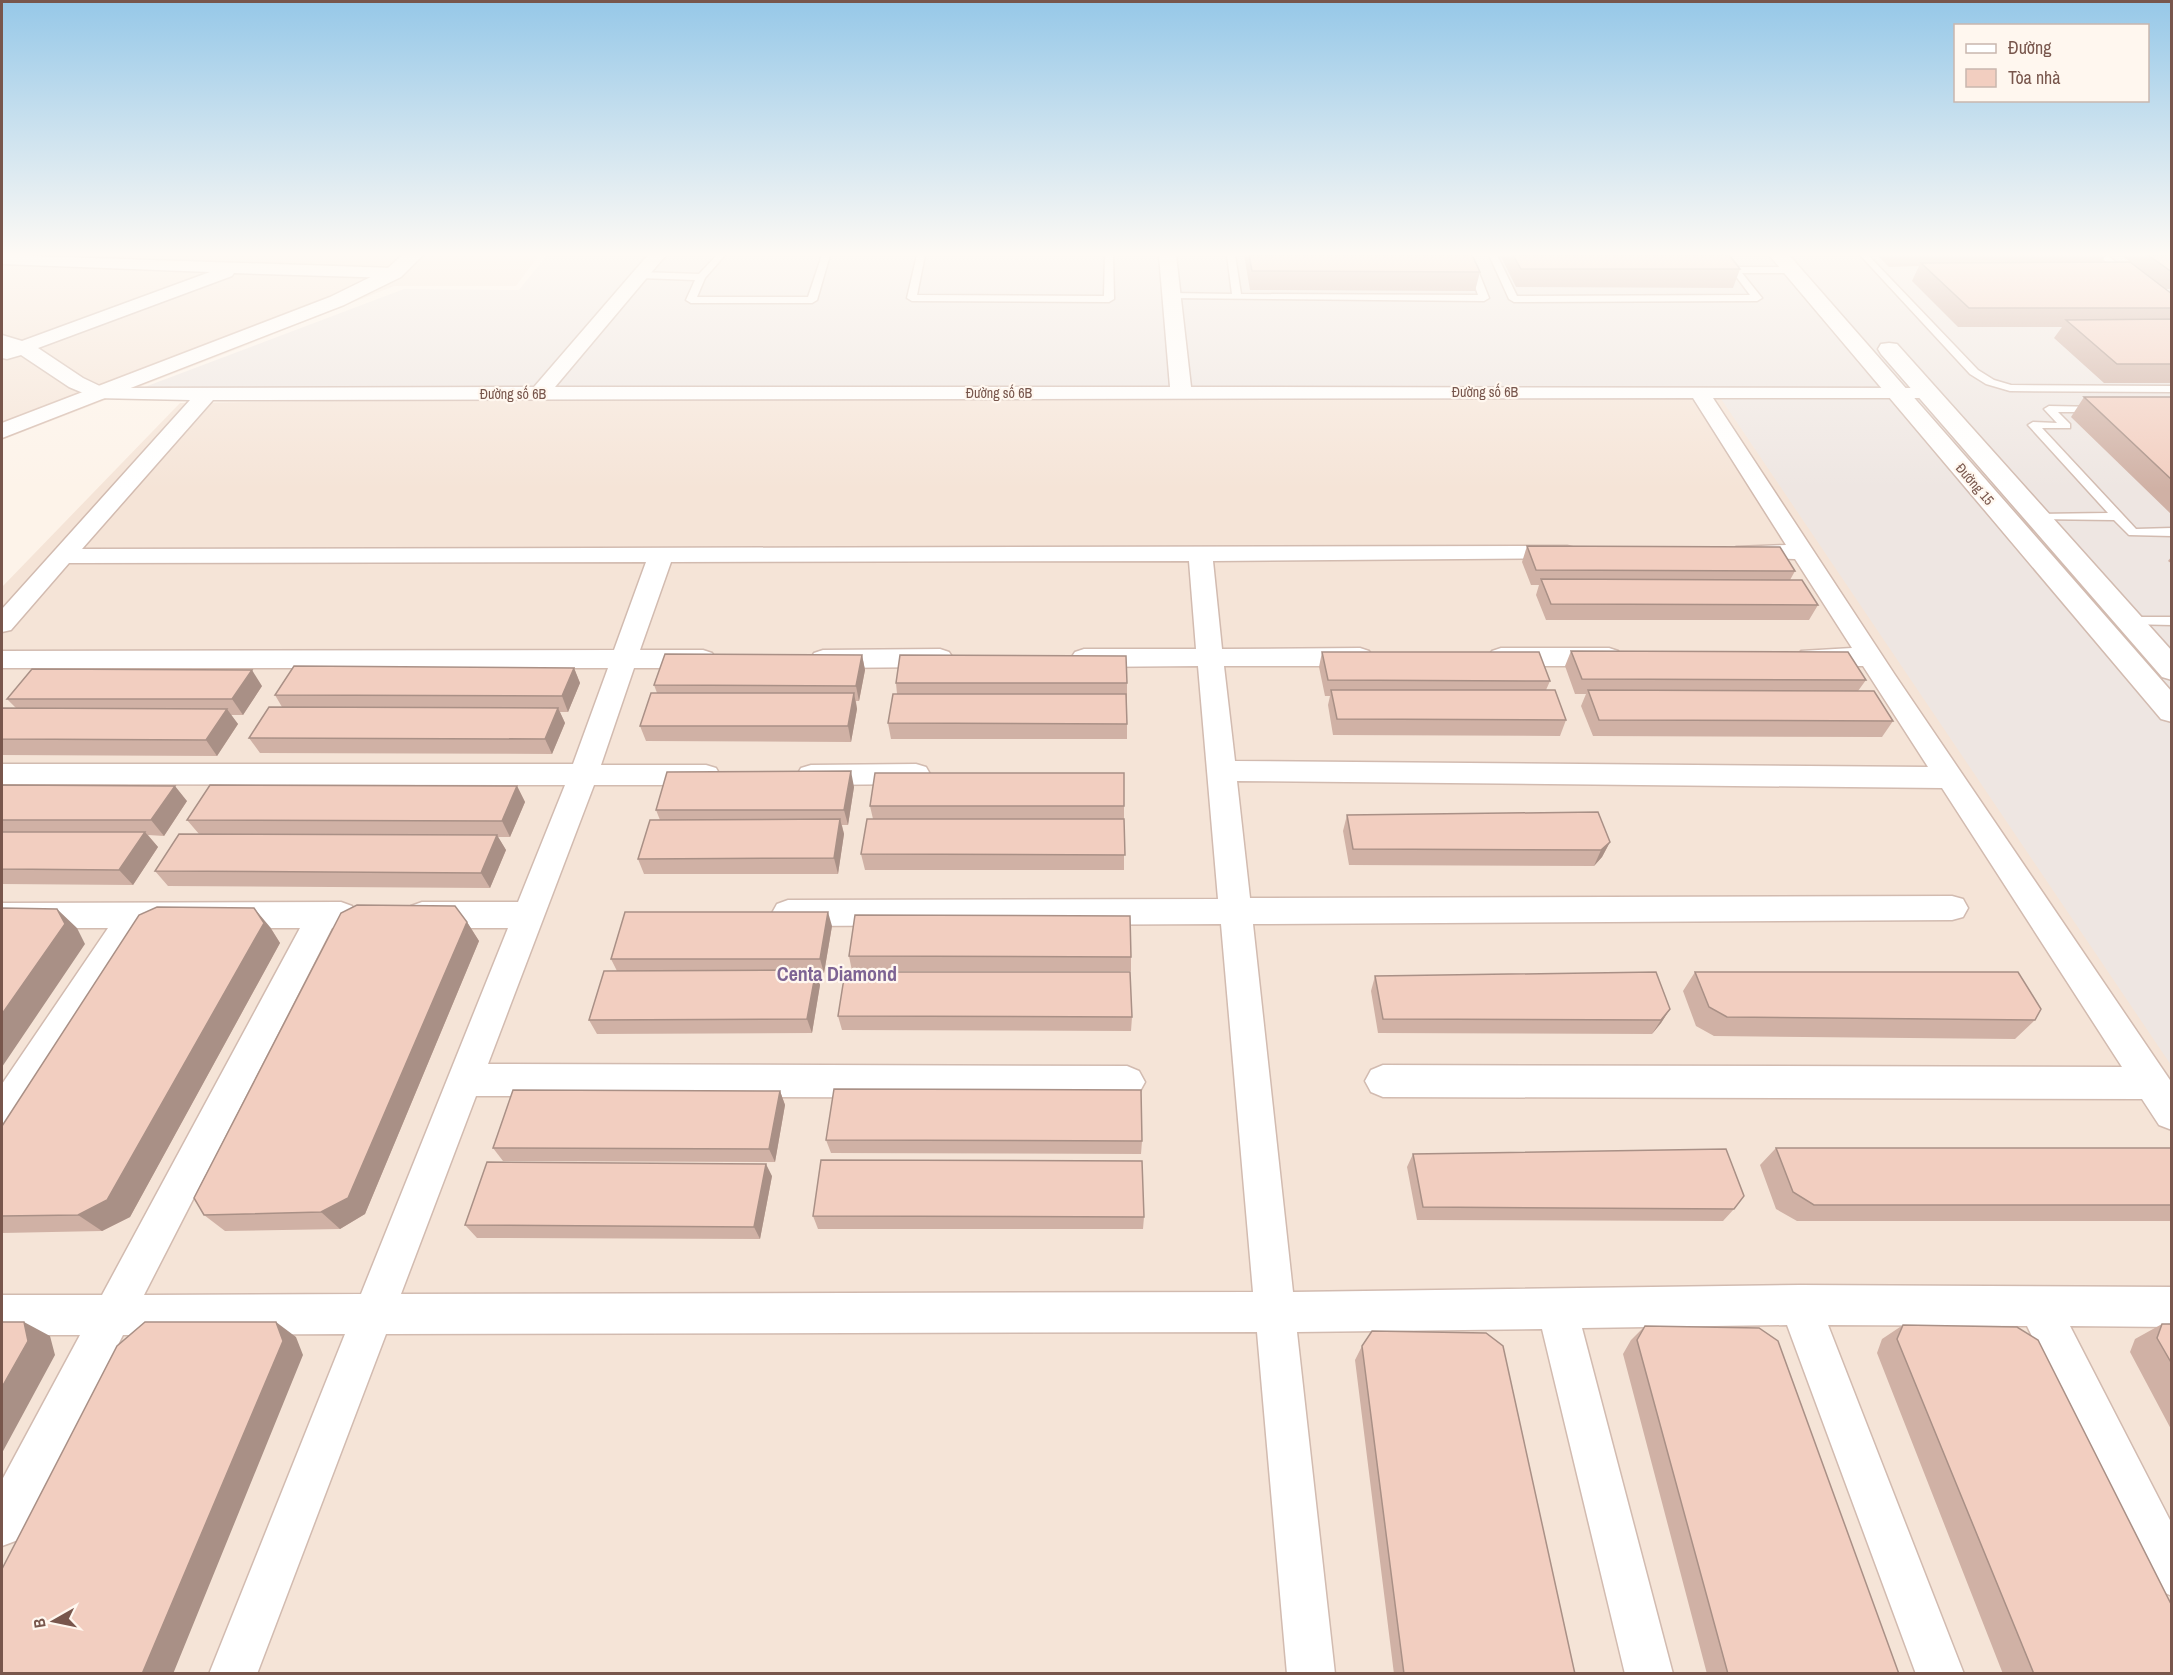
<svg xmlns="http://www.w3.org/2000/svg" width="2173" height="1675" font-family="'Archivo Narrow',sans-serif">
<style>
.residential{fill:#f5e4d7}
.industrial{fill:#eee6e2}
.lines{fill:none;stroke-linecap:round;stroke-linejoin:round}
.service-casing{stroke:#d2bbb0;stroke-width:3}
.minor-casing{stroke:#d2bbb0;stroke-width:3}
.tertiary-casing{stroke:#d2bbb0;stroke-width:3}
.secondary-casing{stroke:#d5bbae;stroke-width:3}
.service{fill:#fff;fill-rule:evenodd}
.minor{fill:#fff;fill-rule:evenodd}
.tertiary{fill:#fff;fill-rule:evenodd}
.secondary{fill:#fff;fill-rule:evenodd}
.wall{fill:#d0b1a5}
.shaded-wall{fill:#a99086}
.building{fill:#f2cec0;stroke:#a99086;stroke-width:1.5}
.labels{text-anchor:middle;stroke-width:4.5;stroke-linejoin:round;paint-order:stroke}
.far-street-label{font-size:14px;fill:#78564c;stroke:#fff7ef}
.quarter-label{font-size:20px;font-weight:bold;fill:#7e6494;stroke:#fff7ef}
</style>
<rect width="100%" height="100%" fill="#fdf3e9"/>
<path class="residential" d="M2,255H539L516,286H394L240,348L2,440Z
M1877,380L2171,732V1673H2V587L180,403Z"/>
<path class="industrial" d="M547,255H2171V1065L1715,390L134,391L404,289L519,290Z"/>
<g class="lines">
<g class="service-casing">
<path id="service" d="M717,255H725L705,278L697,297H808L822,255H830L817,300L812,303H691L686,300L695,280L640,278L636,275L640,272L699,274Z
M917,255H925L917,295L1104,296L1105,255H1113L1114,299L1109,302L912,301L907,298Z
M1227,255H1235L1241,294L1478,295L1467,263L1471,260L1475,263L1489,298L1484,301L1168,298L1166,296L1171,293L1232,294Z
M1489,255H1497L1517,296L1750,295L1720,255H1728L1738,267H1792L1796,270L1792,273H1742L1762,298L1757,301L1514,302L1509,299Z
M1860,255H1868L1978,370L1994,380L2011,385L2172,386V392L2010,391L1986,384L1970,374Z
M2098,255H2107L2129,273L2122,275Z
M2049,406L2100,407L2101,409L2096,412H2058L2070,424V428H2042L2136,529L2172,528V536L2129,535L2114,520L2033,519V515L2037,514L2108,513L2028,425L2033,422L2057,423L2044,409Z
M2129,617H2172V625L2125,624L2123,621Z"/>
</g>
<g class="minor-casing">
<path id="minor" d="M2,255L394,268L403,273L394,278L234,273L232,276L38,348L83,378L104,388L534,387L648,255H666L555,387H1170L1159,255H1176L1191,387L1934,388L1937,392L1934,396L1927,398H1713L1895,675L2172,1083V1130L2159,1125L2142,1099L1383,1097L1371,1092L1365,1081L1371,1070L1383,1065L2122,1067L1942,788L1237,781L1250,898L1952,896L1963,899L1968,908L1963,917L1952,920L1253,924L1293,1292L1800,1285L2172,1287V1327L2070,1326L2172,1524V1596L2156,1589L2027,1326L1828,1325L1964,1674H1916L1787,1325L1582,1328L1673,1674H1625L1542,1329L1297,1332L1335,1674H1287L1257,1332L386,1334L257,1674H209L345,1334L123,1335L18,1540L2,1546V1480L80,1335H2V1295H102L300,928H142L15,1124L2,1129V1084L108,928H2V903L341,902L352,906L357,915L352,924L332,928L144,1295L361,1294L508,928H422L411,924L406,915L411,906L422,902H518L565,785L2,784V764H573L608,668H2V651L614,650L646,562L69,563L11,630L2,632V609L190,400L95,398L69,387L21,355L7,359L2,358V335L22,341L210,272L2,264ZM1693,398L1786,545L1736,547L1732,552L1736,557L1795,559L1852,648L1801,651L1797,657L1801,663L1810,666H1863L1928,767L1235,761L1224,666H1360L1369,663L1373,657L1369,651L1360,648L1222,649L1213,561L1575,558L1579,553L1575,548L1567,546L82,549L213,400ZM1189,561L1196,649H1084L1075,652L1071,658L1075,664L1084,667L1198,666L1218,899L788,900L777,904L772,913L777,922L788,926L1221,924L1253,1292L401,1294L476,1096L1127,1098L1139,1093L1145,1082L1139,1071L1127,1066L488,1064L594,785H706L716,782L720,775L716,768L706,765H601L634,668H703L712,665L716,659L712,653L703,650H640L671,562Z
M1501,648H1609L1618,651L1622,657L1618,663L1609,666H1501L1492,663L1488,657L1492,651Z
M940,649L949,652L953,658L949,664L940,667L823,668L814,665L810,659L814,653L823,650Z
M916,764L926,767L930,774L926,781L916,784L811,785L801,782L797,775L801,768L811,765Z"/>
</g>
<g class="tertiary-casing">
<path id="tertiary" d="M1769,255H1789L2172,692V722L2161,719Z
M1889,343L1897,344L2172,651V680L2162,677L1881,354L1878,349L1881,344Z"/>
</g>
<g class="secondary-casing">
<path id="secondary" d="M402,255H423L401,277L344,305L2,438V423L330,297L387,269Z"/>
</g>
<use href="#service" class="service"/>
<use href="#minor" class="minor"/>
<use href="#tertiary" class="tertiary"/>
<use href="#secondary" class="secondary"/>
</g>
<path class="wall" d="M1244,255H1472L1480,272L1475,291L1250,290Z
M1500,255H1729L1740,269L1733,288L1516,287Z
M1877,255H2106L2102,262L2172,294V383H2104L2054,338L2062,327H1958L1912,281L1919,266L1889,267Z
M2121,255H2172V289H2166Z
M2084,397H2172V515L2071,417Z
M1527,546L1795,571L1790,580L1818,605L1809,620H1546L1536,595L1539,585H1531L1522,562Z
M2172,556V564L2168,561Z
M1571,651L1866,680L1858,691L1893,721L1882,737L1593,736L1581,706L1586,694H1575L1565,666Z
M1322,652L1550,681L1546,690L1566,720L1560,736L1333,735L1328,705L1330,696H1325L1319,667Z
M862,655L865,670L859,701H856L857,709L851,742L646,741L640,726L657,693L654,685Z
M574,668L580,683L568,712H560L565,723L552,754L260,753L249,738L282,707L275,695Z
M896,683H1127V739H891L888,723L897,694Z
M262,686L243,715H231L238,724L217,756L2,755V708H16L7,699Z
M2,785L187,801L164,836L148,835L158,847L133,885L2,884Z
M517,786L525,802L510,837H498L506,850L490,888L168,886L155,871L199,834L187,820Z
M854,787L848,825H842L844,834L838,874H644L638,859L660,820L656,810Z
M870,806H1124V870H865L861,854L873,819Z
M1347,815L1610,842L1602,857L1594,866L1349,865L1343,831Z
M467,922L479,941L365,1214L340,1229L225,1231L204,1215Z
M832,926L824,973H816L820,985L812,1033L597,1034L589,1020L617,971L611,959Z
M270,927L280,943L130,1217L102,1231L2,1233V1126Z
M849,956L1131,957V971H852Z
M1695,972L2035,1020L2015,1039L1714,1036L1696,1026L1683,991Z
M1375,976L1670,1009L1661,1023L1652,1034L1378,1033L1371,991Z
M838,1016L1132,1017L1131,1031L842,1030Z
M780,1091L785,1105L775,1162L503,1161L493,1148Z
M826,1140L1142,1141L1141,1154L831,1153Z
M1776,1148H2172V1221H1797L1776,1209L1760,1165Z
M1413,1154L1734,1209L1723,1221L1417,1220L1407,1167Z
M772,1176L760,1239L477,1238L465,1225Z
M813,1216L1144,1217L1143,1229H818Z
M2162,1324H2172V1431L2130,1352L2135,1339Z
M1903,1325L2172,1674H2003L1877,1353L1882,1339Z
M1645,1326L1899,1674H1707L1623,1354L1631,1340Z
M1362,1346L1575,1674H1394L1355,1360Z"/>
<path class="shaded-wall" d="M862,655L865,670L859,701L856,686Z
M574,668L580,683L568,712L562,696Z
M252,670L262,686L243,715L232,699Z
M854,693L857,709L851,742L848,726Z
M558,708L565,723L552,754L545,739Z
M227,709L238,724L217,756L206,740Z
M851,771L854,787L848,825L844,810Z
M175,786L187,801L164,836L151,820Z
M517,786L525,802L510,837L502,821Z
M840,819L844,834L838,874L834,858Z
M145,832L158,847L133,885L119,870Z
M497,835L506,850L490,888L481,873Z
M1610,842L1602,857L1594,866L1601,850Z
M254,908L270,927L280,943L130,1217L102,1231L78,1215Z
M57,909L77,928L85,944L2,1067V1014Z
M828,912L832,926L824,973L820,959Z
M467,922L479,941L365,1214L340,1229L321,1212Z
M816,970L820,985L812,1033L807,1019Z
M1670,1009L1661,1023L1652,1034L1661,1020Z
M780,1091L785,1105L775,1162L769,1149Z
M766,1164L772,1176L760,1239L754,1227Z
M24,1322L50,1336L55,1355L2,1453V1387Z
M276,1322L296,1337L303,1355L173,1674H142Z"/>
<path class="building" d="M1249,255H1472L1480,272L1252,271Z
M1513,255H1729L1740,269H1521Z
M2148,255H2172V272Z
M2130,262L2172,294V308H1969L1921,263Z
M2172,319V364H2117L2066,320Z
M2084,397H2172V480Z
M1527,546L1780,547L1795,571L1536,570Z
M1541,579L1802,580L1818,605L1551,604Z
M1571,651L1848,652L1866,680L1582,679Z
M1322,652H1539L1550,681L1328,680Z
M665,654L862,655L856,686L654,685Z
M900,655L1126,656L1127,683H896Z
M294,666L574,668L562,696L275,695Z
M32,669L252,670L232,699H7Z
M1331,690H1555L1566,720L1337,719Z
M1588,690L1874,691L1893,721L1599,720Z
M651,693H854L848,726H640Z
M893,694H1126L1127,724L888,723Z
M269,707L558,708L545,739L249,738Z
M2,708L227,709L206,740L2,739Z
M851,771L844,810H656L667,772Z
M875,773H1124V806H870Z
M2,785L175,786L151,820H2Z
M210,785L517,786L502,821L187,820Z
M1598,812L1610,842L1601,850L1353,849L1347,815Z
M840,819L834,858L638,859L650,820Z
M867,819H1124L1125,855L861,854Z
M2,832H145L119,870L2,869Z
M179,834L497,835L481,873L155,871Z
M357,905L455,906L467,922L348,1198L321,1212L204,1215L194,1198L341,913Z
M157,907L254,908L264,923L107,1200L78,1215L2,1216V1126L139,915Z
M2,908L57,909L65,924L2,1014Z
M625,912H828L820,959H611Z
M855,915L1130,916L1131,957L849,956Z
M816,970L807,1019L589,1020L604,971Z
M845,972H1130L1132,1017L838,1016Z
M1656,972L1670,1009L1661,1020L1383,1019L1375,976Z
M1695,972H2018L2041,1009L2035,1020L1727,1017L1709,1007Z
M834,1089L1141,1090L1142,1141L826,1140Z
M513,1090L780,1091L769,1149L493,1148Z
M1776,1148H2172V1205H1814L1793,1192Z
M1726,1149L1744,1196L1734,1209L1423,1207L1413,1154Z
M821,1160L1142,1161L1144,1217L813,1216Z
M487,1162L766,1164L754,1227L465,1225Z
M2,1322H24L28,1341L2,1387Z
M145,1322H276L283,1341L142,1674H2V1569L117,1346Z
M2162,1324H2172V1364L2157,1338Z
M1903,1325L2017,1327L2038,1340L2172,1606V1674H2034L1897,1339Z
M1645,1326L1759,1328L1778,1341L1899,1674H1728L1637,1340Z
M1372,1331L1486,1333L1503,1346L1575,1674H1404L1362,1346Z"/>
<linearGradient id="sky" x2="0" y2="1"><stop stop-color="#96c8e8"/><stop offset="0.52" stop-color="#fefaf5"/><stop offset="1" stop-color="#fefaf5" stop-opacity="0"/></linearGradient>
<rect width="2173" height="489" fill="url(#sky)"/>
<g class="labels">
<g class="far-street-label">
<text x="1485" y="397">Đường số 6B</text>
<text x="999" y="398">Đường số 6B</text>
<text x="513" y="399">Đường số 6B</text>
<text transform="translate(1975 484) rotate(49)" y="5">Đường 15</text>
</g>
<g class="quarter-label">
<text x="837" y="981">Centa Diamond</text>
</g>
</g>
<rect width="2173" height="1675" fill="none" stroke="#78564c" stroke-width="6"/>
<rect x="1954" y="24" width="195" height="78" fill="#fff7ef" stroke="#c9b7ae" stroke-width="1.5"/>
<rect x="1966" y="44" width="30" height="9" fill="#ffffff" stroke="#c9b7ae" stroke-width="1.5"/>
<text x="2008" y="54" font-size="18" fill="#78564c">Đường</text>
<rect x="1966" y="69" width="30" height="18" fill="#f2cec0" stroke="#c9b7ae" stroke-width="1.5"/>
<text x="2008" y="84" font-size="18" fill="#78564c">Tòa nhà</text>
<g transform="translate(54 1621) rotate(261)" stroke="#fff7ef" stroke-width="4.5" paint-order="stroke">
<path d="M0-4.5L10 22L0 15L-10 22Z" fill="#78564c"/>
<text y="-9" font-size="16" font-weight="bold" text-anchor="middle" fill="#78564c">B</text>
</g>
</svg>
